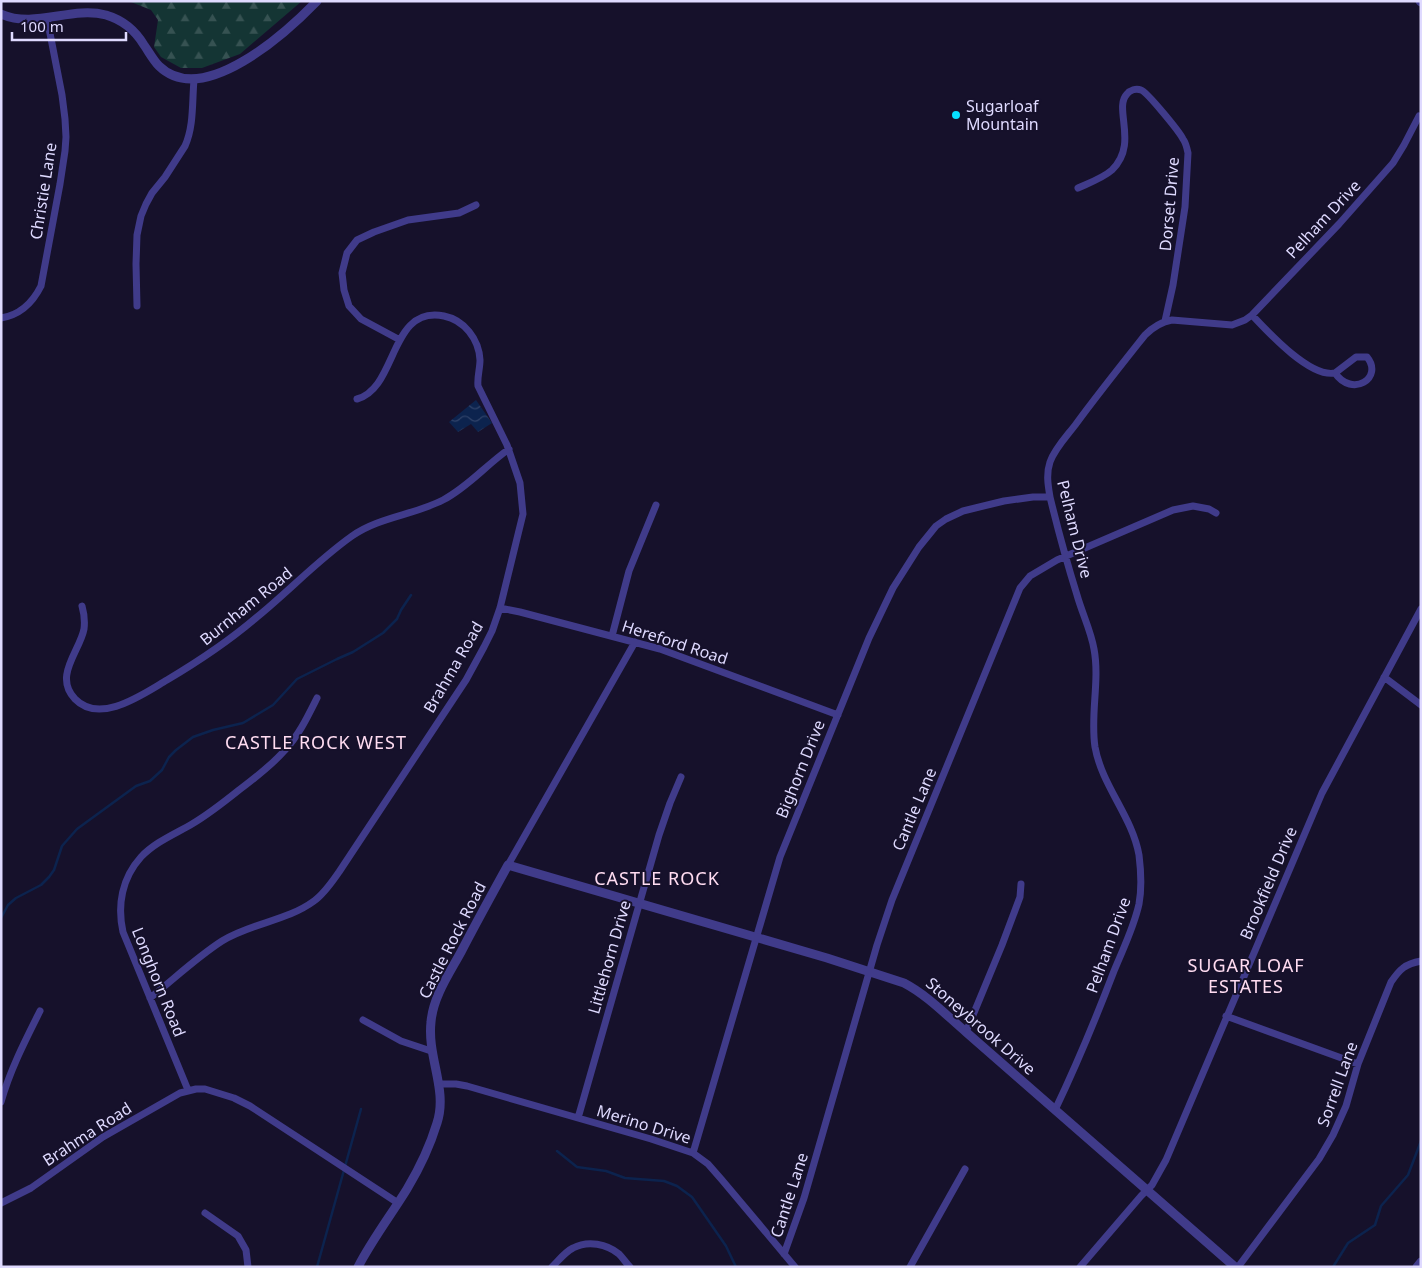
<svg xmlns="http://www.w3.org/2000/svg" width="1422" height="1268" font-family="'Noto Sans',sans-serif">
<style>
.forest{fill:url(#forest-firs)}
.water{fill:url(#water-waves)}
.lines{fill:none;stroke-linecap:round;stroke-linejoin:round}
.stream{stroke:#0c234e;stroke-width:2.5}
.minor{stroke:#403b8a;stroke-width:7}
.tertiary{stroke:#403b8a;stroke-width:9}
.poi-dot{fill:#06e0ff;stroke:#16112b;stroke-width:2}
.labels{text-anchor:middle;stroke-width:4;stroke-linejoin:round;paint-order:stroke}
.poi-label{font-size:16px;fill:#dfdaff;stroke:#16112b;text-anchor:start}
.street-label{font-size:16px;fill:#dfdaff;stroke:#16112b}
.neighbourhood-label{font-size:18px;letter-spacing:1px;fill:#ffdcf1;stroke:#16112b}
</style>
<defs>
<pattern id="forest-firs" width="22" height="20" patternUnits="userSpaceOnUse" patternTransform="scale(1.25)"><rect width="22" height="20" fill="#143534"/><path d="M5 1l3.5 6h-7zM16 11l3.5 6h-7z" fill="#365252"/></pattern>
<pattern id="water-waves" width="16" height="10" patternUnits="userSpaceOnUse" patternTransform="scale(1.25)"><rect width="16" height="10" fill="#0c234e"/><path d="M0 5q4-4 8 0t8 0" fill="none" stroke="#2f4269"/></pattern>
</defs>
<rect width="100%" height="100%" fill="#16112b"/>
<path class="forest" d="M108,1H302L240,54L202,68H181L161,57L154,47L158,20L151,10L131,2Z"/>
<path class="water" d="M476,400L492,423L478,432L471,424L458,432L449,422Z"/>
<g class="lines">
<path class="stream" d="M1,918L8,905L16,898L41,885L49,877L54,870L62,846L77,829L136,786L150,781L162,770L169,757L176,750L193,737L213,730L243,723L273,705L297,679L337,659L353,652L383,633L397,619L401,610L411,595
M557,1151L577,1167L606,1171L625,1178L664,1181L677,1186L692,1197L726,1246L736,1267
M317,1267L361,1109
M1333,1267L1348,1243L1375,1225L1381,1206L1408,1175L1421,1141"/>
<path class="minor" d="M1078,188C1089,183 1103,178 1112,170C1139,144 1113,108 1127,94C1130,90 1136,88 1141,90C1147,92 1179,131 1183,139C1186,143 1187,148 1188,153L1185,207L1173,285L1165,321
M137,306L136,264L137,235L141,216L146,204L152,193L165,177L185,146C194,126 192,102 194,80
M1252,315C1268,332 1310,378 1335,373C1352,398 1384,378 1367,357H1356L1335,373
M1,318C20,315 33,302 41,286L60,184L65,151L66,137L65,119L62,95L47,18
M400,340L361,319L349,306L344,290L342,273L347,253L357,240L374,232L408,220L459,213L476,205
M82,606C84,613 85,621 84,629C80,651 53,676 75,699C100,725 143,694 167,680C199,661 229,641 257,617C289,591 318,560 352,536C379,517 414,515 443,500C468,487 486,465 509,449
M500,608L520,612L660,649L838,715
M612,636L629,571L656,505
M1384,677L1421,705
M508,865L635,642
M150,998C174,979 197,957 222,941C251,923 287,921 314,901C324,894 332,882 339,872L466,680L484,647L492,631L500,608L523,514L520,483L507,445L478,386C477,377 480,369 480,360C479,339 464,320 444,316C389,305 398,388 357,399
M1226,1016L1358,1064
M363,1020L401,1041L431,1051
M966,1032L1002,945L1020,897L1021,884
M438,1084H456L467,1086L651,1139L693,1153L708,1164L722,1180L795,1267
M188,1090L123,932C117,905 122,878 141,857C155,842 175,834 192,824C209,814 224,802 239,790C255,778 272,765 285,750C299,735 308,716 317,698
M1,1102C10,1070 25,1041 40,1011
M1055,1110C1077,1064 1096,1018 1114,971C1123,949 1134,927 1139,904C1142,888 1141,871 1139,855C1132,816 1102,786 1095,747C1090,715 1100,681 1094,649C1091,631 1082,613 1077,595C1067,563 1058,530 1050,497C1048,485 1046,474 1050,462C1055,448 1067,436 1076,424C1098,394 1122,364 1145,335C1153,327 1161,322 1172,320L1232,325L1245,320L1252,315L1339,224L1393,163L1404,145L1419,116
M578,1118L659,835L670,803L681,777
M693,1153L780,857L869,638L893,588L919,547L936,526L946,519L963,511L1004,501L1033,497H1050
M1,1203L31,1188L103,1137L180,1093L196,1089H205L234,1098L250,1106L398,1203
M205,1213L238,1236L246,1250L248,1267
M784,1254L804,1198L877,945L892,900L1020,588L1030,576L1057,560L1173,510L1193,506L1209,509L1216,513
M552,1267C559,1260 565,1252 573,1248C588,1240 607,1244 619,1254C623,1258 626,1263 630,1267
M910,1267L965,1169
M1080,1267L1141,1196L1152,1185L1166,1160L1322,793L1421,609
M1238,1267L1319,1159L1333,1135L1346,1106L1358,1064L1391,982C1400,969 1405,964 1421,961"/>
<path class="tertiary" d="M1420,1L1421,2
M1,14C35,29 71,6 106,15C123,20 135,30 144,45C149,52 153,60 159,66C203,109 287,32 317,1
M358,1267C372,1240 391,1215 407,1189C419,1169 430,1146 437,1123C448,1090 427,1057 431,1022C433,997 449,974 461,952C476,923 492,894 508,865L827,958L904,983C927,995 946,1015 966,1032L1235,1267
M1417,1267L1421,1262"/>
</g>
<circle class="poi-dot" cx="956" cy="115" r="5"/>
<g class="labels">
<g class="poi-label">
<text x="966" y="112">Sugarloaf<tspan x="966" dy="18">Mountain</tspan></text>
</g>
<g class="street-label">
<text transform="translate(43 191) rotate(-81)" y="6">Christie Lane</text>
<text transform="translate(1169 204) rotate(-85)" y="6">Dorset Drive</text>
<text transform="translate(1323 219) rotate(-47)" y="6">Pelham Drive</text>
<text transform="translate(1075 529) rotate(76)" y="6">Pelham Drive</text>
<text transform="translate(246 606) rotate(-39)" y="6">Burnham Road</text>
<text transform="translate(675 642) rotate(18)" y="6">Hereford Road</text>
<text transform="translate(453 667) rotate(-60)" y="6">Brahma Road</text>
<text transform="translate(800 769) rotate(-68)" y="6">Bighorn Drive</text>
<text transform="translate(914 809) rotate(-67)" y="6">Cantle Lane</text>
<text transform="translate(1268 883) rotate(-67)" y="6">Brookfield Drive</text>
<text transform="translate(452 940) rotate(-63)" y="6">Castle Rock Road</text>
<text transform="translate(1108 945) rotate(-70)" y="6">Pelham Drive</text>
<text transform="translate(609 957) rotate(-74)" y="6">Littlehorn Drive</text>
<text transform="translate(159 982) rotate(68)" y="6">Longhorn Road</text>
<text transform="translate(981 1026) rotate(41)" y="6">Stoneybrook Drive</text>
<text transform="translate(1337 1084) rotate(-70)" y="6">Sorrell Lane</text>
<text transform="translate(644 1124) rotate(17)" y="6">Merino Drive</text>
<text transform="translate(87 1134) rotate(-33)" y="6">Brahma Road</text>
<text transform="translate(789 1195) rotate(-72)" y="6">Cantle Lane</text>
</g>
<g class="neighbourhood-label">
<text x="316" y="749">CASTLE ROCK WEST</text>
<text x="657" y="885">CASTLE ROCK</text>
<text x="1246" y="972">SUGAR LOAF<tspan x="1246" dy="21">ESTATES</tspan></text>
</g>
</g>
<rect width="1422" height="1268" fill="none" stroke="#dfdaff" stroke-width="5"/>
<path d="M12 32v8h114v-8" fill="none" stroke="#dfdaff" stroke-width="2.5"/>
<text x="20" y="32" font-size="15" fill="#dfdaff" stroke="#16112b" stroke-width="4" paint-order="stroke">100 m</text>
</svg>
